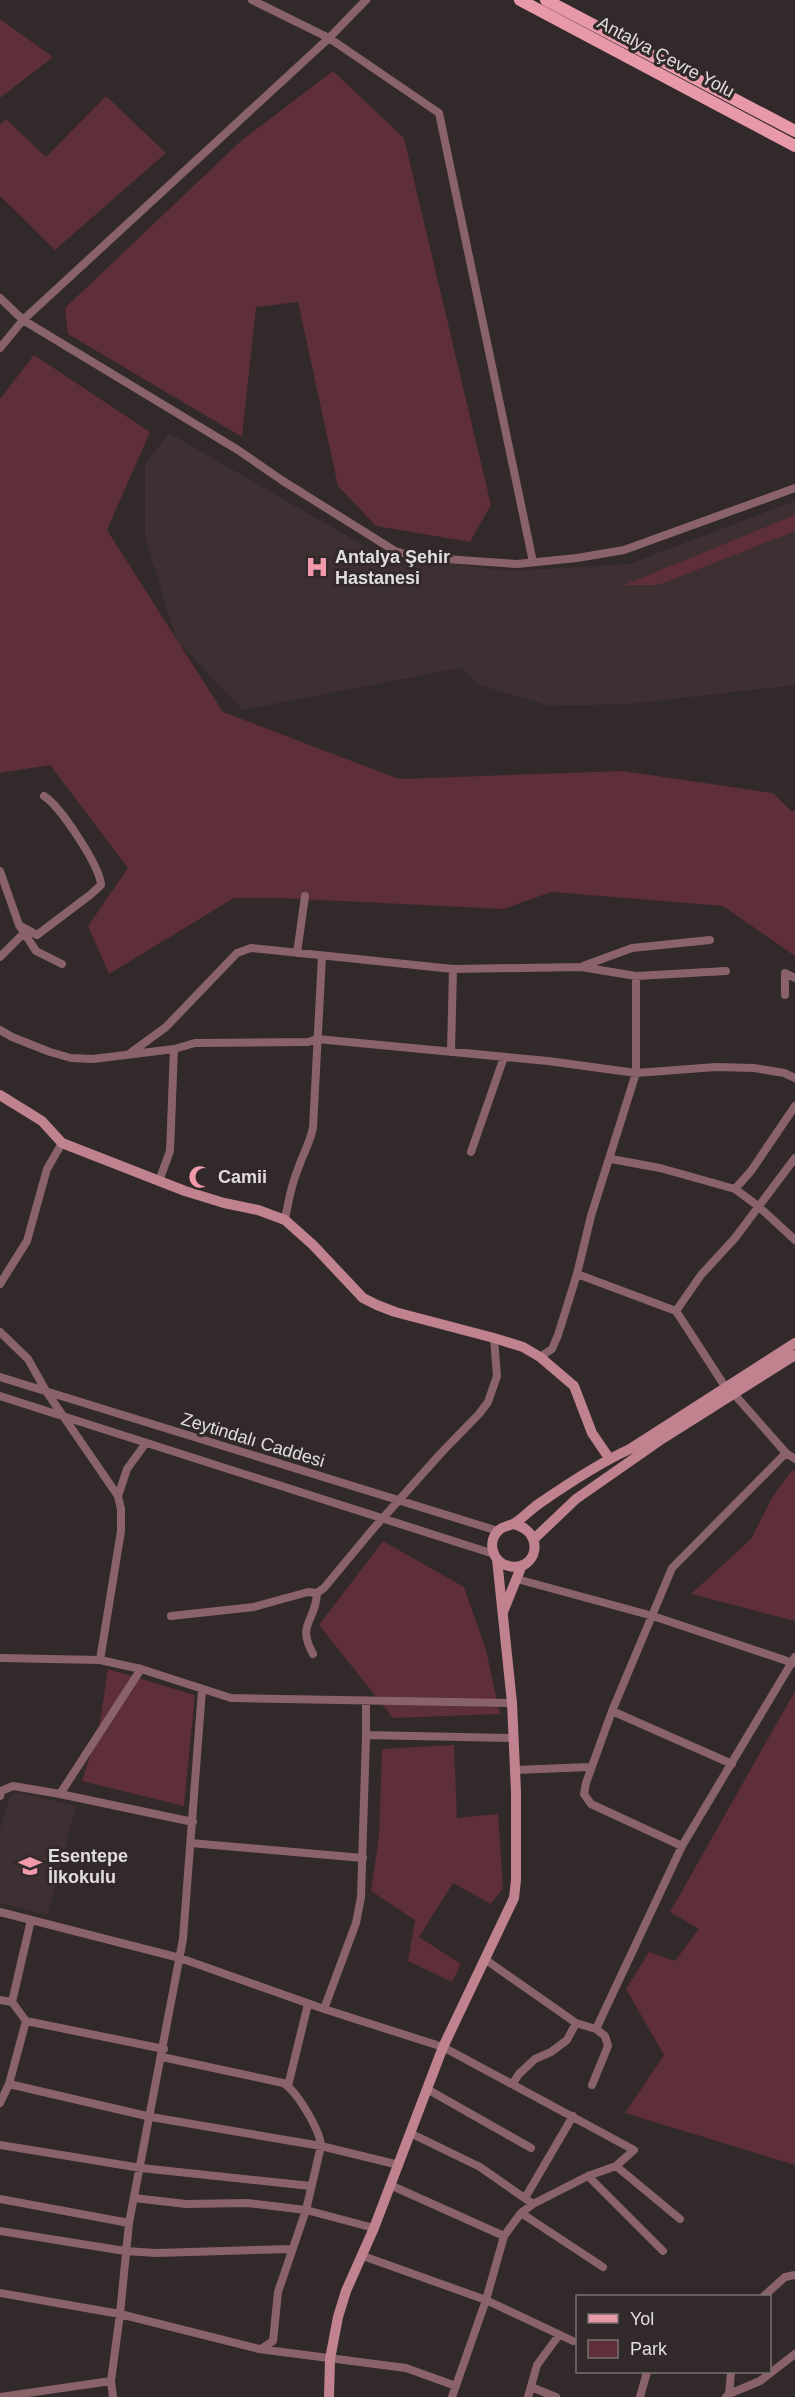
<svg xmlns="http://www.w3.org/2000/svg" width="795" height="2397" font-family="Helvetica,sans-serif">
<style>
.built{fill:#3e2f32}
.green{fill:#5e2e39}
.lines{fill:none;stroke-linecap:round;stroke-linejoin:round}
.street{stroke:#8a636a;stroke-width:8}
.secondary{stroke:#bf828e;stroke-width:10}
.primary{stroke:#e899a9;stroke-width:12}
.labels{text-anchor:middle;stroke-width:6;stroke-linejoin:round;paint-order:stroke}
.street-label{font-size:18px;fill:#e2dcdd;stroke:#31292a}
.poi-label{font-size:18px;font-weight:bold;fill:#e2dcdd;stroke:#31292a;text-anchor:start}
</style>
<rect width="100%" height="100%" fill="#31292a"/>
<path class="built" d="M169,433L382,556L512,571L629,564L795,501V685L630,704L550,706L479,685L460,668L243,710L177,641L145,538V465Z
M16,1792L76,1806L48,1915L0,1903V1829L10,1797Z"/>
<path class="green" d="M0,19L53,57L0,98Z
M333,71L404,138L491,505L470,542L376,526L338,486L298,302L256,307L242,437L68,334L65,308L242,140Z
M106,96L166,153L55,250L0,196V125L6,119L46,157Z
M34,355L150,432L107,530L223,712L399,779L623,771L773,793L791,811H795V956L723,906L551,892L504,909L279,898H234L109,974L88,926L128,868L50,765L0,773V399Z
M795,515V531L658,585H624Z
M792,1470L795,1471V1621L691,1594L751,1539L773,1496Z
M383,1541L464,1587L486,1650L500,1714L393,1718L319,1625Z
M108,1669L195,1695L184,1806L82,1781L99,1728Z
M795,1691V2165L625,2113L664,2055L626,1989L649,1952L675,1961L699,1929L670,1912Z
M454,1745L457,1818L498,1814L503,1888L491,1904L453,1883L419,1937L461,1964L452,1982L408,1961L415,1920L371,1891L379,1836L382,1749Z"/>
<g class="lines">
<path class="street" d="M252,0L329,38L439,113L533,562
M0,298L23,320L238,450L283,481L395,551L417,557L517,564L577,558L624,550L795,488
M0,348L23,320L329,38L366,0
M0,871L19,925L36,951L62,964
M19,925L37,935L90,895L101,885C100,866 60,806 44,796
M297,953L305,896
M0,957L24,933
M583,966L632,948L710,940
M785,995V973L795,978
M0,1030L12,1037L50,1052L71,1058L93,1059L174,1049L195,1043L308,1042L317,1039L548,1061L636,1073L716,1067L754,1068L784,1073L795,1078
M451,1052L453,969
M129,1054L166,1027L237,953L251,948L453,969L581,967L636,976L726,971
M471,1152L504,1057
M611,1159L660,1168L735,1189L758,1206L795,1240
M159,1181L170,1151L174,1049
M735,1189L751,1171L795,1106
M285,1220C288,1203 291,1185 298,1169C303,1154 309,1145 313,1128L322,956
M577,1274L676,1311L726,1388
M0,1284L27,1241L47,1169L62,1143
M676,1311L701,1275L735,1238L795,1158
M0,1332L28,1359L46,1391L118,1496L121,1509V1531L100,1660
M540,1357L552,1349L558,1335L577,1274L591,1216L636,1073V976
M0,1377L498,1531
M0,1396L494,1554
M786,1453L795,1459
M118,1496L127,1469L146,1443
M517,1579L653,1616L793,1663
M171,1616L254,1607L308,1592L317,1593L324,1588L373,1529L442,1452L479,1414L488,1402L497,1376L494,1338
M313,1654C296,1623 316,1622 317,1593
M0,1658L100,1660L141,1669L231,1698L512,1703
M366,1702V1735L514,1738
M612,1711L732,1764
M515,1770L590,1767
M60,1794L193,1822
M0,1796L1,1791L13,1786L60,1794L141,1669
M191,1843L363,1858
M682,1846L591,1804L584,1794L586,1783L612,1711L672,1568L786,1453L734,1394
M0,1912L180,1958L324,2009L443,2047L634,2150L616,2166L588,2176L533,2204L521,2213L504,2236L486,2300L452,2397
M486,1960L576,2023L596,2029L605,2036L608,2046L592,2085
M0,2000L12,2002L31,1920
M12,2002L26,2021L164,2049
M324,2009L356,1923L361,1897L366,1735
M596,2029L682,1846L795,1657
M162,2057L283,2083C297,2091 320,2130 321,2146L306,2210L278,2292L273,2341L261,2349
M513,2083L519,2074L535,2059L551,2052L567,2040L576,2023
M9,2084L26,2021
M288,2086L308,2004
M427,2089L531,2148
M0,2103L9,2084L151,2117L321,2146L399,2165
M410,2133L480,2167L533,2204
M0,2145L141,2168L311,2186
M616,2166L680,2219
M588,2176L663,2251
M390,2185L504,2236
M134,2198L186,2204L247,2203L306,2210L374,2228
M525,2198L573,2116
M0,2199L129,2223
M521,2213L603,2267
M0,2231L125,2251L156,2253L291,2249
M363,2256L486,2300L573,2341
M0,2293L120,2314L259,2349L406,2368L456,2386
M764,2296L785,2277L795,2275
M531,2387L556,2397
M729,2394L731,2372
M0,2397L111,2381
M113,2397L111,2381L120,2314L129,2223L183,1939L202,1690
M528,2397L537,2365L559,2335
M640,2397L647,2372
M726,2397L729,2394L760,2381L795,2354"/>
<path class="secondary" d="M0,1095L42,1121L62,1143L185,1191L224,1203L258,1210L285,1220L313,1245L363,1298L377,1305L395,1312L494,1338L523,1347L540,1357L574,1386L592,1433L609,1458
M513,1524C547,1531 537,1573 509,1566C493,1563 486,1542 499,1530C503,1526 510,1526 515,1523C524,1517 531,1509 540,1503C569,1483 599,1463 630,1449L795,1343
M534,1539L576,1499L662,1439L795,1355
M503,1612L522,1565
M329,2397L330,2359L338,2317L346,2291L374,2228L443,2047L514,1898L516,1880V1792L512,1703L497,1559"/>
<path class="primary" d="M520,0L795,146
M546,0L795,131"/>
</g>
<defs>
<g id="hospital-bare" transform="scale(1.8)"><path d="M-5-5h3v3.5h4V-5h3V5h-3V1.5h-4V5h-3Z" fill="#f29aac" stroke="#31292a" stroke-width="2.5" paint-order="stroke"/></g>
<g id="mosque-bare" transform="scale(1.8)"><path d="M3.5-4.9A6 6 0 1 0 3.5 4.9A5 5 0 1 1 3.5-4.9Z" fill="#f29aac" stroke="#31292a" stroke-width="2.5" paint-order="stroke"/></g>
<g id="school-bare" transform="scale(1.8)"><path d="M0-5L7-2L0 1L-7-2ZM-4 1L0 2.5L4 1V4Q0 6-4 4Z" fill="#f29aac" stroke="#31292a" stroke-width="2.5" paint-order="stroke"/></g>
</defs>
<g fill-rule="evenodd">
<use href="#hospital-bare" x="317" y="567"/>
<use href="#mosque-bare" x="200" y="1177"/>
<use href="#school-bare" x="30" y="1866"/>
</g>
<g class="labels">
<g class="street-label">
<text transform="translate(666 57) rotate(28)" y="6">Antalya Çevre Yolu</text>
<text transform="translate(253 1440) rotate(17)" y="6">Zeytindalı Caddesi</text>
</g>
<g class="poi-label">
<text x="335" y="563">Antalya Şehir<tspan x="335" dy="21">Hastanesi</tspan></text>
<text x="218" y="1183">Camii</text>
<text x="48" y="1862">Esentepe<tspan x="48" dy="21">İlkokulu</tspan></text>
</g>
</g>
<rect x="576" y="2295" width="195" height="78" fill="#31292a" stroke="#787172" stroke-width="1.5"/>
<rect x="588" y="2314" width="30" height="9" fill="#e899a9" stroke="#787172" stroke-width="1.5"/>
<text x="630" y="2325" font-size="18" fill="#e2dcdd">Yol</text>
<rect x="588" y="2340" width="30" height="18" fill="#5e2e39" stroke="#787172" stroke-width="1.5"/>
<text x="630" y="2355" font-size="18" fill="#e2dcdd">Park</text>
</svg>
